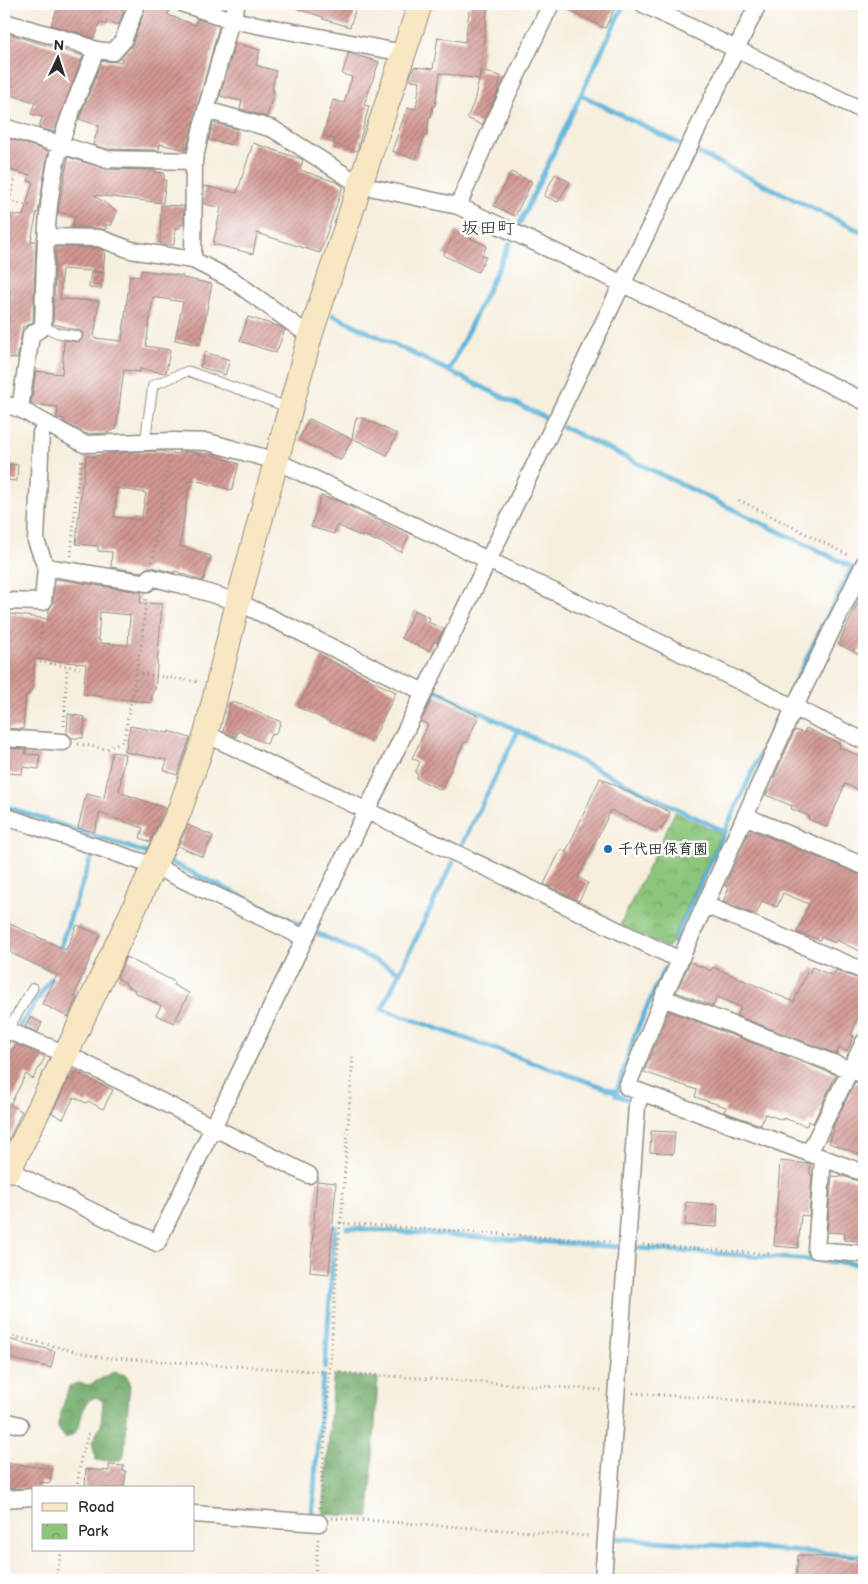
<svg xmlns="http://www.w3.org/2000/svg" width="868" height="1584" font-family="'Balsamiq Sans','Klee One',sans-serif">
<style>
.forest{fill:url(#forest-crowns);stroke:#4e6b4b}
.park{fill:url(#park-crowns);stroke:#5c7853}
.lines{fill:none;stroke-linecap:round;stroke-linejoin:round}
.stream{stroke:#5cb3d8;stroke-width:5}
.building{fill:url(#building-hatch);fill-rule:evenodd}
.lane-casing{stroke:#908d84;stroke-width:11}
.street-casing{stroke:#908d84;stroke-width:19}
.secondary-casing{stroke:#908d84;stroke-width:26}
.path{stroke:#908d84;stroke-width:3;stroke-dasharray:1 4;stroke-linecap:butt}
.lane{stroke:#fff;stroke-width:9}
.street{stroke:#fff;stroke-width:16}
.secondary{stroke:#f9e7c3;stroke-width:24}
.poi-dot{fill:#1f6fb2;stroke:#fff;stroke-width:2}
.labels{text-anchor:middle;stroke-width:5;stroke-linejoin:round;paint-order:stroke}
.poi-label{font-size:15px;font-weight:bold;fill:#2b2b2b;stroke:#fff;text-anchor:start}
.quarter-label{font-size:18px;fill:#2b2b2b;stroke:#fff}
</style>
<defs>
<pattern id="forest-crowns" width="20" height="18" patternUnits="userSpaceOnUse" patternTransform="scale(1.25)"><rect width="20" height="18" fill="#71ab6b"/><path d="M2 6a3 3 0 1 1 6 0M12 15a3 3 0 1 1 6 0" fill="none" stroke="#5d8b58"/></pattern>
<pattern id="park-crowns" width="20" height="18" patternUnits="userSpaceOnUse" patternTransform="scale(1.25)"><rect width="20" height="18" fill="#8cc67b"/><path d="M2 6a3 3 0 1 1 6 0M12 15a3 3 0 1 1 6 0" fill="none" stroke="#73a165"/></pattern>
<pattern id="building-hatch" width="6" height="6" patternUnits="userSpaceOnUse" patternTransform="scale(1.25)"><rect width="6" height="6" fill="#d29792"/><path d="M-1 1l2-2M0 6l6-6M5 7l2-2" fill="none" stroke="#ab7b77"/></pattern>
</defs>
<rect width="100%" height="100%" fill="#fff"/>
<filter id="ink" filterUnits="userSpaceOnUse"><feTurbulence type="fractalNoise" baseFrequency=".02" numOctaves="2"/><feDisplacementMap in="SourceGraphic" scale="10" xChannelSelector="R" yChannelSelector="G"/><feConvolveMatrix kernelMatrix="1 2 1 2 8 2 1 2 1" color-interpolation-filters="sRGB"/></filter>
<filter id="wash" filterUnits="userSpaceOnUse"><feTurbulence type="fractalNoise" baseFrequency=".0096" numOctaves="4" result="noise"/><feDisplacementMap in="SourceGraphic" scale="20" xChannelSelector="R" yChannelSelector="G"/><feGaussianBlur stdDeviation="1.12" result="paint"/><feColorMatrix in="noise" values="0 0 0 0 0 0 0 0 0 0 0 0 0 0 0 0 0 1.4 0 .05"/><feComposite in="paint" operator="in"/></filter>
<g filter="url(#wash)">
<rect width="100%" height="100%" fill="#f6efde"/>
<path class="forest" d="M114,1372L126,1375L130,1382L124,1457L119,1461L96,1460L92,1442L101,1425L103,1401L96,1397C76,1402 87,1434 65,1438L58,1428V1423L69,1386L78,1383L89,1385Z
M336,1375L378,1378L369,1517L323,1514L333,1379Z"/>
<path class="park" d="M675,812L721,834L668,948L620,925Z"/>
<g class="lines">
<path class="stream" d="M581,95L680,144
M696,152L864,233
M520,223L623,6L619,4
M333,315L544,417
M449,371L510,243
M563,427L854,568
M435,690L725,832
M789,694L852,567
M4,806L147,853
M461,847L518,731
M168,861L301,925
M453,862L382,1009L617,1092L616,1095L633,1101V1105
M317,933L400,972
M674,942L777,718
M58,953L92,855
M20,1026L51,979
M4,1053L9,1043
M617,1092L635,1034L664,969
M347,1228L622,1247
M637,1248L811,1260
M821,1261L864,1264
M325,1368L335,1227
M309,1516H312L323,1376
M612,1538L864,1556"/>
</g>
<g id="blocks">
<path class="building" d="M59,4H107L124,10L118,25L107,21L106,25L100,22L94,38L51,25Z
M147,4H172L168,15L195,25L197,19L219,26L186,150L160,144L159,150L108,149L93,145L99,126L79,119L102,61L121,62L123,56L132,45Z
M293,4H357L350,27L323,19V17L292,7Z
M470,4L488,5L479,79L440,73L435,106H433L431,117H429L427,136H424L416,159L392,151L407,108L416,109L420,81L409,80L414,67L433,69L438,37L465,42Z
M561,4H617L605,28L560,6Z
M5,33L83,56L54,132L39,128L42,117L31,114L35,102L4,93Z
M235,43L260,50L256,65L276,71L272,89L274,90L267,117L240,109L242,101L220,96Z
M349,53L379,62L364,105L369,106L357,151L334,144L335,139L323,136L333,100L344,103L352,77L342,74Z
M481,71L501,76L497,94L482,125L467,118L474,102Z
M213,123L237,129L232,145L209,140Z
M4,137L48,151L38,213L37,212L31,241H36L33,322L26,326H23L17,359L4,357V333L8,334L11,291L4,289V237L7,238L12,214L23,216L33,182L28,181L30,175L4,169Z
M253,143L301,159L303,160L300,170L336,182L343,186L320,253L257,233L253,254L213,244L221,208L204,204V186L237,193Z
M68,157L106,169L155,170V172L164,173V180H166L163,203L94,195L117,212L111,226L106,224V230L99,228L72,227L76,216L58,212Z
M511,172L532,182L515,216L494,206Z
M555,174L570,182L558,202L544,196Z
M161,205L184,206L183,225H180V228H175L174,245L160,244Z
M456,231L487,246L482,255L486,257L478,272L443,255Z
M56,247L97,248L105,251L103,272L92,271L104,273L101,289L89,288L91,271L62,269L60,299L99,301L94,338L122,341L130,275L140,277L142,270L183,276V278L212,284L200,345L175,340L183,302L153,297L146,346L170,350L166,373L140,369V372L124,370L116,429L107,433L86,434L64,422V419L57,418L58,407L31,404L36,371L62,374L64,340L79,342L83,337V333L78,330L53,324Z
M248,317L281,327L285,330L276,353L240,341Z
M205,352L230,360L225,375L200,367Z
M356,418H363L397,434L387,455L352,438Z
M309,419L352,439L341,460L299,440Z
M161,451L178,454L179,451L192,452L206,456L207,453L239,464L232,490L190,479L180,546L211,556L203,581L175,571L174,573L152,567H148L141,572L111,567L112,552L98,551V546L76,544L82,481L83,482L86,457L114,453ZM117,488L146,493L141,520L114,517Z
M4,464L18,465L17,481L4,480Z
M321,496L341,502L409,536L401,552L376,540V541L363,535L362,537L337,525L334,534L311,527Z
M55,579L141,592L140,603L162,604L155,690H153L151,703L83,694L86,664L35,659L32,691H29V695H26L23,729L4,728V668L11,614L48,619L49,610L53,603ZM100,612L130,615L128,645L100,643V640H98Z
M864,590V641L858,654L838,644Z
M415,610L430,618L428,622L444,629L437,643L434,641L429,651L401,638Z
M322,657L396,692L372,742L298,707Z
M434,695L479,716L466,743L464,742L441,790L416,778L418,775L415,773L420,762L412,758L428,725L421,721Z
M231,702L246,706L281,722L275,735L271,734L267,744L238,731L236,737L223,731Z
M68,714L85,717L83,738H72L67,733Z
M130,726L169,733V731L190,738L177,775L164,770L167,760L125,752Z
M806,728L840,744L839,747L864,758V792L845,784L827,827L808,819L809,816L791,809L792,806L766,795L795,730L804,733Z
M4,748L26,749L25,754L40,755L39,769L23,767L22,774L4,773Z
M112,752L125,754L119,792L165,808L150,842L140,838L143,828L100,813L94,832L78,828L86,794L104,798Z
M600,778L670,812L662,829L659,827L656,832L611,810L578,877L588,883L579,901L544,884L561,849L566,852Z
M188,825L213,836L203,857L178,846Z
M751,830L864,876V953L836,940L835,943L821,937L820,940L797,932L809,904L783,893L777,907L762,901L756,915L723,902L729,888L725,886L748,834H750Z
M4,921L66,950L77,925L100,935L74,996L77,997L68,1017L42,1004L57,975L11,953L12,951L4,947Z
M126,957L175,982L173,985L189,993L174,1023L156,1015L161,1006L160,1005L134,992L135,990L125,985L126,983L117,978Z
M690,962L711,971L713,967L794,1002L807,972L809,973L812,967L833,976L836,970L864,981V1010L861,1009L851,1035L854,1036L847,1051L839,1048L837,1054L737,1016L741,1007L717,997L713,1006L676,992Z
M669,1011L836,1075L813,1123L808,1121L807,1126L783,1118V1120L765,1114L761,1125L724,1112L726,1107L695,1097L697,1090L644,1072Z
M30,1017L42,1023L38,1032L25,1027Z
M16,1044L45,1057L33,1079L26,1074L10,1105L22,1111L4,1150V1064Z
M77,1073L113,1090L103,1109L88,1101L86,1103L74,1097L63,1119L52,1113L69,1079L73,1081Z
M855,1082L864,1085V1156L829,1143L834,1130L832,1129Z
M651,1131L675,1132L673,1154L650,1152Z
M780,1161L810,1164V1174L812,1175L809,1216L801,1215L798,1248L774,1246Z
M832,1176L846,1177L864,1183V1241L844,1240L845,1233L827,1232Z
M317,1181L336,1183L329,1274L310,1272Z
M686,1202L718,1205L717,1227L685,1225Z
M4,1338L55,1351L51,1368L4,1357Z
M4,1463L52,1469L50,1483L40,1482L39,1488L4,1489Z
M109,1465L124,1466L123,1471H126L124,1488H85L86,1469L109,1471Z
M798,1555L864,1560V1580H796Z"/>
</g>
</g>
<g filter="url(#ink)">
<use href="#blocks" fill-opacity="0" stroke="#908d84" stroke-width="1"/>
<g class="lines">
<g class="lane-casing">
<path id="lane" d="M43,327L58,333L77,336
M145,442L153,385L188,371L290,408
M7,1031L33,988"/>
</g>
<g class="street-casing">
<path id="street" d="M184,4L231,20L403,53
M237,4L231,20L206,110L194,161L193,260L234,281L310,336
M643,4L864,111
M4,22L75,42L96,50
M206,110L273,129L360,185L458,206L623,284L864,401
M4,127L106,159L194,161
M458,206L492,127L551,4
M46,237L99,238L131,250L193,260
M4,404L20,409L84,444L173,441L208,442L276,461L488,560L864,741
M20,409L31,335L43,327C45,267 44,205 60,146C69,113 84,81 96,50L113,52L123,41L137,4
M46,423L41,433L36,541L46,567
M864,564L794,708L680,960L663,998L627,1087L864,1173
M4,601L43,602L46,567L147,583L150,577L182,585L238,602L424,692
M206,734L680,960
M4,738L63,742
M4,816L154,866L305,938
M745,816L864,866
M705,905L864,971
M663,998L864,1075
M4,1029L66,1054L309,1175
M809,1153L864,1042
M823,1158L816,1250L864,1254
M4,1168L157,1243L758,4
M4,1421L20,1425
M4,1499L34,1497
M194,1514L319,1523
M603,1580L637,1105L642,1093"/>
</g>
<g class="secondary-casing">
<path id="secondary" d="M9,1170L66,1054L179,812L206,734L238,602L310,336L420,4"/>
</g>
<path class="path" d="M4,200L31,206
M10,201L15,176
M739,500L850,556
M71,556L77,487L82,458
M152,562L169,457
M42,618L39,662L80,668
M136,673L200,682
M64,726L67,666
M78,744L107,749L124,740L142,640L146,598
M341,1223L353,1056
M643,1245L770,1254
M4,1334L98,1357L602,1390
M633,1393L864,1409
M77,1488L81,1458L89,1432
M320,1508L340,1223L612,1242
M332,1518L590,1536
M55,1580L62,1550
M315,1580L318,1539"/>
<use href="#lane" class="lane"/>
<use href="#street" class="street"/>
<use href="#secondary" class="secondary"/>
</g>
</g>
<circle class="poi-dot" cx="608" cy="849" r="5"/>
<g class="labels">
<g class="poi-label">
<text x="618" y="854">千代田保育園</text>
</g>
<g class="quarter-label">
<text x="488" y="234">坂田町</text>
</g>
</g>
<rect width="868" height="1584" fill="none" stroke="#fff" stroke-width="20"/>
<rect x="32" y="1486" width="162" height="65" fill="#ffffff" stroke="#aaaaaa"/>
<rect x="42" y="1503" width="25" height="8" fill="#f9e7c3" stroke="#aaaaaa"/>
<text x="78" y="1512" font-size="15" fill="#2b2b2b">Road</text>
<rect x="42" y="1524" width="25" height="15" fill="url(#park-crowns)" stroke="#aaaaaa"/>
<text x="78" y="1536" font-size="15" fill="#2b2b2b">Park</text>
<g transform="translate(58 58) rotate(4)" stroke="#ffffff" stroke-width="4" paint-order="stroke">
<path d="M0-4L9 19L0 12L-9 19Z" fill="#2b2b2b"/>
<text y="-8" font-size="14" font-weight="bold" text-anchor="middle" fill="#2b2b2b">N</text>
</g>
</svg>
